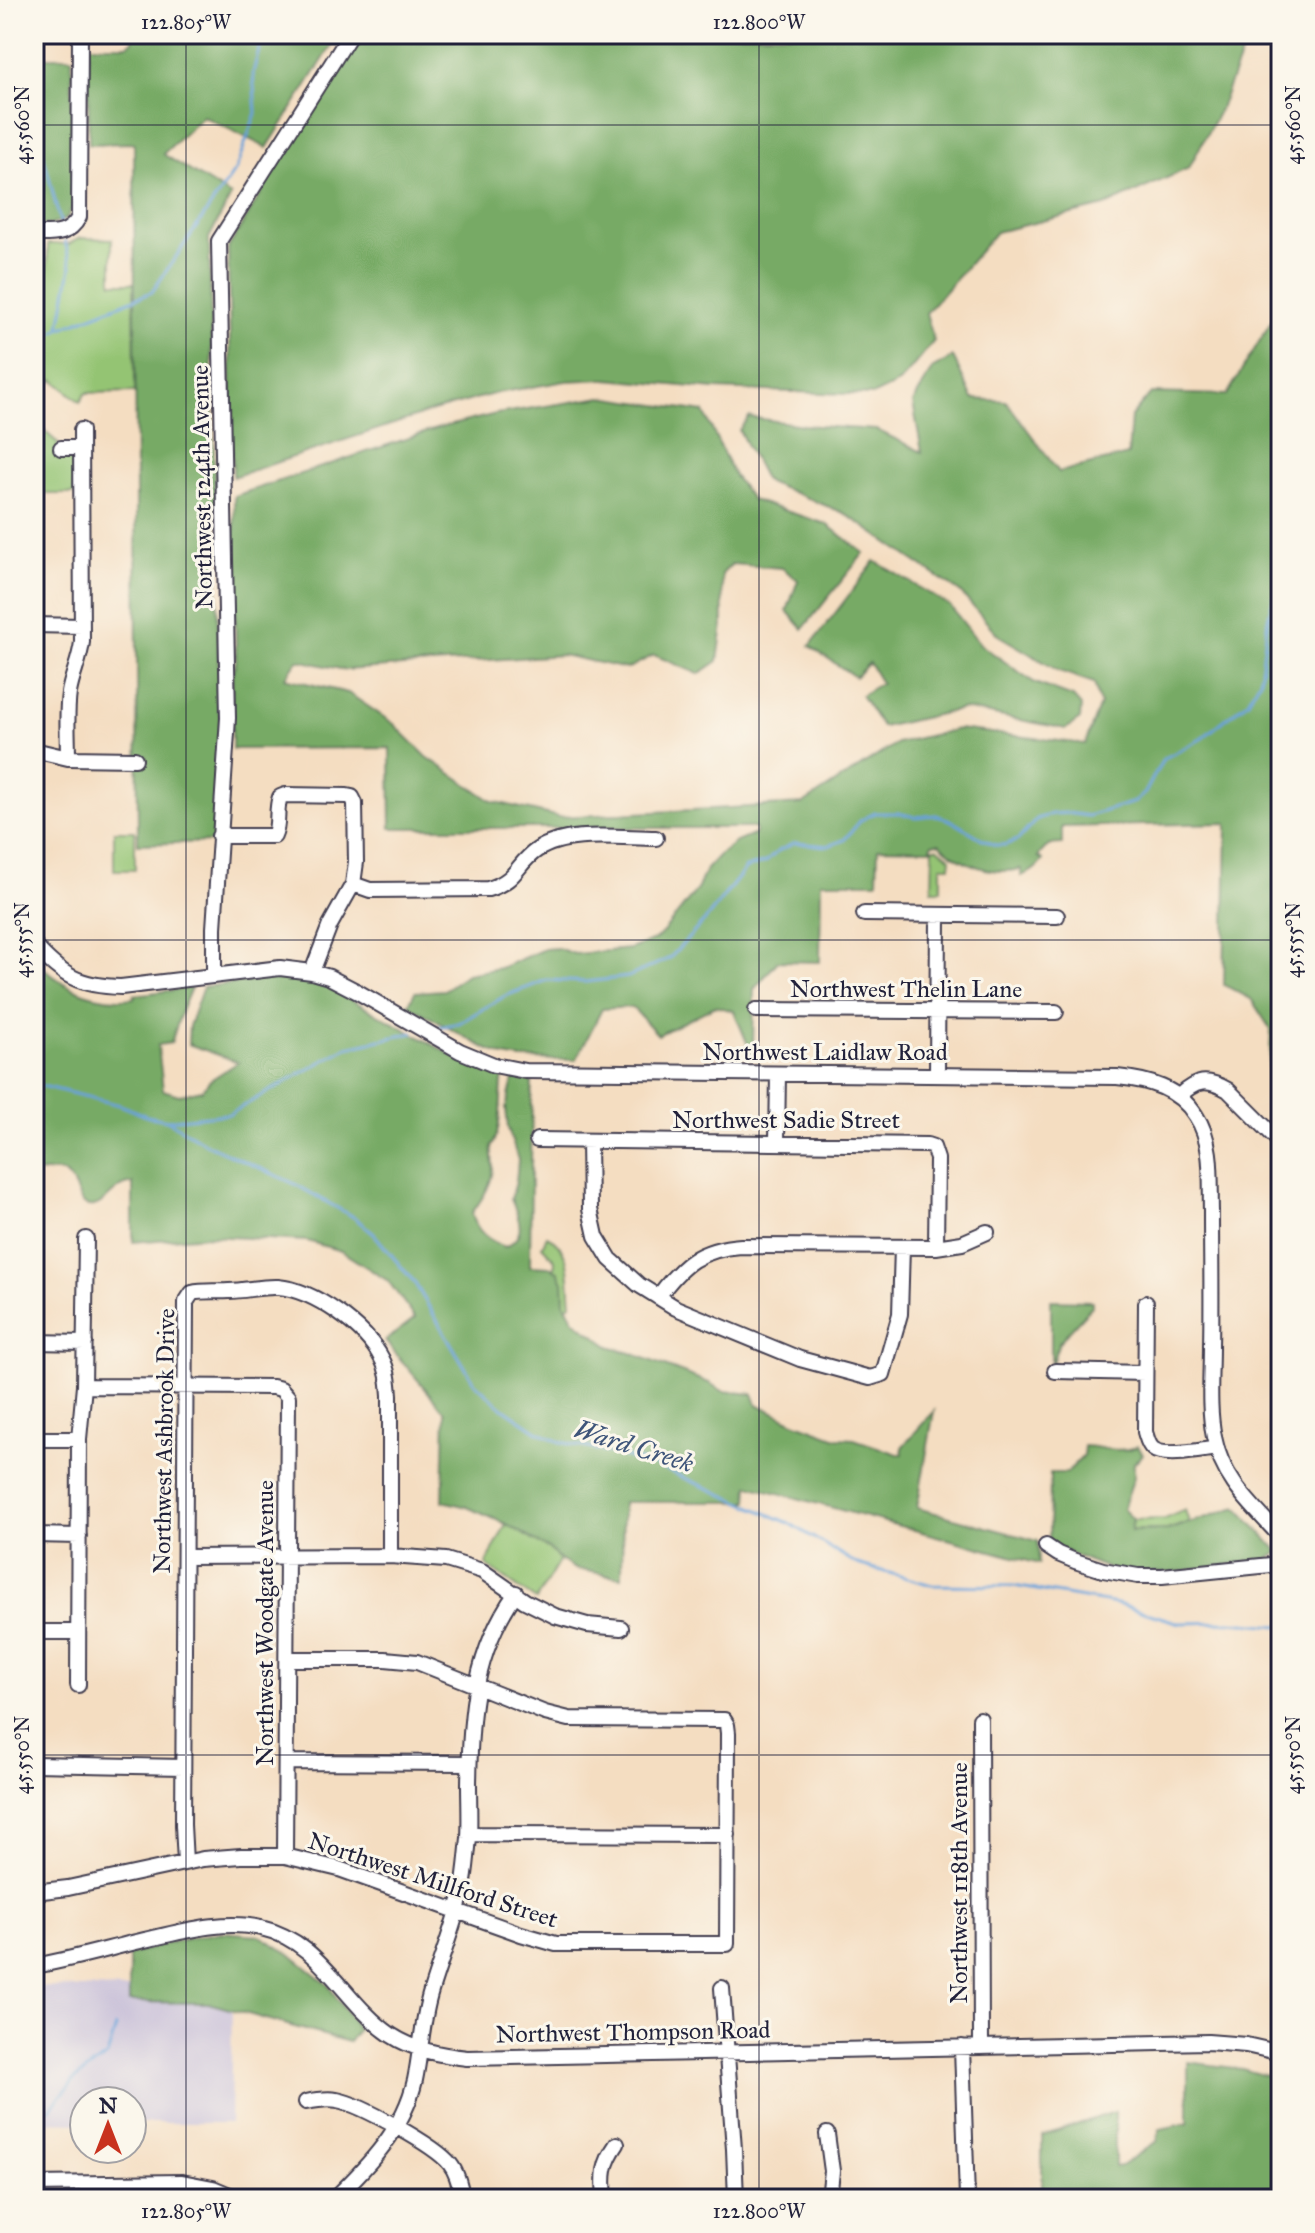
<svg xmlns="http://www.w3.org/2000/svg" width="1315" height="2233" font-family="'IM FELL Great Primer',serif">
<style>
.industrial{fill:#c8bfd8}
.green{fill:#94c473;stroke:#5b7357;stroke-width:2}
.forest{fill:#77aa65;stroke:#4c6650;stroke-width:2}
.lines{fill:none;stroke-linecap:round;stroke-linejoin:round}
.stream{stroke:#6aa2d9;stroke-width:3}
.minor-casing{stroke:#423e4f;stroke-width:18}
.minor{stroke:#fff;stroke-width:14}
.ticks{fill:none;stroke:#22223b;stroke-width:2;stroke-opacity:0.45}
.labels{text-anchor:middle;stroke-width:6;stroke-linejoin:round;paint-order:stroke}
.street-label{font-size:24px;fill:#22223b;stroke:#fbf7ec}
.water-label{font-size:26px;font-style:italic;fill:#3f557a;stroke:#fbf7ec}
.neatline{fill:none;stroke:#22223b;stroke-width:3}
.ticks-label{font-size:20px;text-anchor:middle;fill:#22223b}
</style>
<rect width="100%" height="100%" fill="#fbf7ec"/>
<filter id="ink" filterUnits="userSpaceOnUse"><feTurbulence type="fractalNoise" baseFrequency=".0125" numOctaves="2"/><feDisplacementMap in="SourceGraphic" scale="16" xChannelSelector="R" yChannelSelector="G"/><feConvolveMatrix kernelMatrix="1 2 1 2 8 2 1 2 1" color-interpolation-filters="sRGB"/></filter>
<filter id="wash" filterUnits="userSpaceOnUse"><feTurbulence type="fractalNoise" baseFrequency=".006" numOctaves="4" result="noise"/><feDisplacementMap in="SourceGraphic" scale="32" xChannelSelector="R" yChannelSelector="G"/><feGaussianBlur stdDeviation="1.8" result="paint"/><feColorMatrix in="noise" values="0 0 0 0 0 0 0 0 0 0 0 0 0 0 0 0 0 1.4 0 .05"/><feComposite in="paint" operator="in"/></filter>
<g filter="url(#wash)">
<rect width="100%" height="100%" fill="#f4ddc1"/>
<path class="industrial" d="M40,1987L129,1989V2002L208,2003L232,2009L230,2123H132V2101H84V2123L39,2122Z"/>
<path class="green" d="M80,238L112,239V283H134L135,392L86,393L80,402L54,380L50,382L34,404V275H47L48,244H69Z
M34,422L58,443L59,452L70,457L72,460L74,494H35Z
M114,831H135V870H114Z
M933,848H938L951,858L950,866H941V890H932Z
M547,1236C573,1248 568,1280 571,1304L564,1309L553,1279L555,1260L542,1246Z
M1185,1510L1189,1522L1167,1530H1131L1133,1520L1164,1519Z
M506,1524L550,1550L560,1560L536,1600L486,1565Z"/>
<path class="forest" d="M133,34H1257L1246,42L1219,111L1189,168L1105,206L996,232L926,313L934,341L899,383L874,395L715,389L606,379L566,381L497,393L433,411L233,477L228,248L348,50L333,44L267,148L203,116L163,154L231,196L209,238L220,720L214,842L138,844L134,143L89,144L88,45H127L133,41Z
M34,51L38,57H72V208L66,219L51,225H34Z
M1277,312H1281V1133L1267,1116L1271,1030L1251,999L1224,985L1227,823L1062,827V844C1049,844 1046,846 1038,857L1043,860C1037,869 1031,872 1021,876V869C992,876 960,864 939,843L932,844L931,849L878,848L877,882H821L820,962L778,961L754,989L753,1057L734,1011L715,1006L658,1035L632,1007L602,1009L576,1060L521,1059L504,1056L487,1049L408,1005L415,992L444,990L467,974L500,968L544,949L557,948L575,954L630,949L655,940L664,931L698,888L706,869L719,855L736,842L755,834V828H391L390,748L232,749V674L236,661L234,496L439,428L496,414L602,397L704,412L734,476L752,500L826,524L864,553L803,629L787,611L798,580L782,568L732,564L722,574L723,625L718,661L699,674L654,655L627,669L562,655L345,670L298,660L285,678L348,693L394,724L427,757L492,801L559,817L803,804L897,743L958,729L1085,744L1100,704L1094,683L1059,671L998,635L960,592L844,513L765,481L739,430L749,417L803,425L877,430L922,452L913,403L932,369L953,357L973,399L1006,401L1059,472L1128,455L1131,417L1151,393L1227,395Z
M875,561L950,606L981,645L1035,683L1073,697L1081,706L1080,719L1066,729L963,709L882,727L861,695L881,683L869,663L855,677L810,646Z
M34,958C61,988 94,1003 134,998V995L191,988L182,1009L171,1043L158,1045L163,1090L179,1095L202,1090L209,1081L238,1062L188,1044L189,1026L203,987L289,977L303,978L323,984L459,1059L503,1074C500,1094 502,1133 492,1146C491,1153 492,1158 493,1165C493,1184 482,1199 472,1213C476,1232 488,1240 505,1247C528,1235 519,1218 511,1199L516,1182L518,1160L508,1128L506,1108L514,1076L532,1082L530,1266L550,1267L558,1271L563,1282L564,1302L574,1320L609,1346L631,1353L709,1383L723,1391L753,1394L757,1404L794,1422L837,1438L854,1439L898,1454H903L902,1447L934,1411L917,1508L1038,1541L1039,1564L749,1485L748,1502H623L622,1577L575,1569L560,1560L550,1550L506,1524L467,1507L443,1501L445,1412L385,1341L415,1318L388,1281L341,1251L307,1241L208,1236L133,1242V1183C110,1187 108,1203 94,1206C74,1210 80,1178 60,1172C53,1170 42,1173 34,1173Z
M1051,1300L1092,1301V1306L1059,1342L1051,1366Z
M1084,1446C1101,1447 1121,1454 1138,1446L1143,1454L1134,1463V1477L1123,1509L1133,1519L1131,1531L1168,1530L1237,1507L1279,1552L1269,1559L1169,1573L1112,1570L1049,1545L1050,1473H1067L1083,1455Z
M221,1932L259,1935L290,1954L328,1985L358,2030L349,2042L208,2003L129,2002V1955L176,1941Z
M1188,2062L1242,2069L1281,2080V2199H1164L1143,2195L1135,2190L1116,2193L1115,2199H1042V2136L1115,2112V2167L1121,2166L1157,2141L1160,2129L1188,2123Z"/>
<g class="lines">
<path class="stream" d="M34,118L61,225
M60,327L71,267L65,241
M34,349L38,342L59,329L152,292L236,169L256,113L253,73L263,34
M435,1028L459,1023L505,996L547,980L586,982L628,977L670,958L706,919L746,868L766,862L778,851L795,843L828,846L844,840L861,820L875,813H898L915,817L936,815L950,820L984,840L995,845H1005L1018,840L1037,819L1052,814L1067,813L1088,816L1135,802L1145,793L1163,759L1201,739L1248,701L1260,680L1268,619L1281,572
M34,1084L120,1105L146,1116L167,1120L206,1144L293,1183L355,1218L374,1234L414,1282L474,1382L500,1406L538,1432L560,1442L599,1450L654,1465L789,1523L857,1564L932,1585L1014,1586L1117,1604L1180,1623L1231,1622L1279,1626L1281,1624
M168,1120L229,1114L348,1047L413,1033
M34,2112L50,2109L75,2079L107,2056L116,2027"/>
</g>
</g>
<g filter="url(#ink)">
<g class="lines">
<g class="minor-casing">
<path id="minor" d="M34,234C53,234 69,236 79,217L80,34
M61,448H81
M34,625L82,626
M34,750L68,758L135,759
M68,758C68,737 66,714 69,693C72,675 80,660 82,642L81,430
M219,836H274C280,824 275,810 280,797L285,795L347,796L352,797L355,803L356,862L353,884L330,925L312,972
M353,884L370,890L488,889C517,881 516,864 537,850C566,830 621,838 656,838
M864,914L1057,916
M34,945C62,976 79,986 121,987L280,968L312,972L329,977L358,992L460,1051L494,1065L525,1071L1117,1077C1148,1080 1179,1088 1196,1116C1214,1143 1210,1180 1211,1211C1211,1256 1212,1301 1211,1346C1211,1376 1208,1408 1214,1437C1222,1480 1253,1506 1281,1537
M214,976V928L228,718L219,241L348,38L349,34
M756,1010L1056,1012
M937,1074L938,915
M1179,1096C1196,1080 1207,1078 1228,1090L1281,1143
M537,1140L927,1145L933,1147L937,1159L936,1247
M589,1141L590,1209L596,1236L610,1259L639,1285L676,1308L800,1359L870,1378L883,1374L900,1314L902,1247
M777,1142L778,1074
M658,1297C682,1264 700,1249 741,1246L936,1247L962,1243L987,1232
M1146,1303L1145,1432C1147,1438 1148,1445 1153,1449C1164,1458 1202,1450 1217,1448
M34,1342L85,1343
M1055,1371L1145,1373
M84,1386L273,1387L281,1389L288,1397L285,1856
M34,1439H79
M34,1535L79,1536
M1046,1546L1058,1554L1075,1561L1103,1570L1138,1576H1162L1281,1564
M185,1557L390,1556L446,1560L482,1571L525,1601L555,1616L587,1625L621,1628
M34,1632H78
M78,1685L79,1439L84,1386L86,1239
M980,1719L981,2047
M287,1762L469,1763
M34,1764L183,1767
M469,1834L728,1835
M185,1862L183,1825L186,1302L192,1293C204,1290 217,1292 229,1291C245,1291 262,1286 278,1287C314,1290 366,1327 382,1359C388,1370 389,1382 390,1395V1556
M34,1892L68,1888L203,1859L241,1856H285L339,1869L521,1934L556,1944H727L728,1733L727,1725L724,1720L569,1719L545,1713L417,1662L385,1659H287
M34,1966C74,1959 113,1947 153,1938C189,1930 225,1920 261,1928C321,1941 344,2003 391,2035C414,2050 440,2055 467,2058L1208,2042L1246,2045L1281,2053
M722,1988L734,2149L736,2199
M962,2047L967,2199
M306,2102C316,2100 327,2098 337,2100C360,2104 436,2146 450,2164C458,2174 460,2187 463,2199
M827,2134L832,2171L829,2199
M34,2184L182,2182L213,2188L239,2199
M334,2199C369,2165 404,2129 415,2080C421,2051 422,2020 431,1991C441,1958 454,1926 462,1892C466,1875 467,1856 469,1838C470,1820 469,1802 469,1784C470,1714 474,1652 516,1593
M605,2199C603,2175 603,2164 617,2144"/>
</g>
<use href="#minor" class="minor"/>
</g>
</g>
<path class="ticks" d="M186,34V2199M759,34V2199M34,125H1281M34,940H1281M34,1755H1281"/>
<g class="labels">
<g class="street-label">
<text transform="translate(202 487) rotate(-91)" y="8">Northwest 124th Avenue</text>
<text x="906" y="997">Northwest Thelin Lane</text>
<text x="825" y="1060">Northwest Laidlaw Road</text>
<text x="786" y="1128">Northwest Sadie Street</text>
<text transform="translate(164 1441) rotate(-89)" y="8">Northwest Ashbrook Drive</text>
<text transform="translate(265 1623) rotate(-90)" y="8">Northwest Woodgate Avenue</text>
<text transform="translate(433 1880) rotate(18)" y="8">Northwest Millford Street</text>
<text transform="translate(959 1883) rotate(-90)" y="8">Northwest 118th Avenue</text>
<text transform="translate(633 2032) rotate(-1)" y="8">Northwest Thompson Road</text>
</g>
<g class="water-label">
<text transform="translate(634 1446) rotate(17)" y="9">Ward Creek</text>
</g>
</g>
<rect width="1315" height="2233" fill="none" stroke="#fbf7ec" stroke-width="88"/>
<g transform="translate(108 2125)"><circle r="38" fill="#fbf7ec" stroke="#a4a2a5" stroke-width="2"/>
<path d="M0-6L14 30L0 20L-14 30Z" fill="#c8321e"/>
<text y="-12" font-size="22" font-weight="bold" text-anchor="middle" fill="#22223b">N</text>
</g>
<rect x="44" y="44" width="1227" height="2145" class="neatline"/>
<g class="ticks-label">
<text x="186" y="29">122.805°W</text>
<text x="759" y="29">122.800°W</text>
<text transform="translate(22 125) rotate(-90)" y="7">45.560°N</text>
<text transform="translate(1293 125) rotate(-90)" y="7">45.560°N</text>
<text transform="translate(22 940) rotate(-90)" y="7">45.555°N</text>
<text transform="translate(1293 940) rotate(-90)" y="7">45.555°N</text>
<text transform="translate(22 1755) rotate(-90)" y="7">45.550°N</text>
<text transform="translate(1293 1755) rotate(-90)" y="7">45.550°N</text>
<text x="186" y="2218">122.805°W</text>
<text x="759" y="2218">122.800°W</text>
</g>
</svg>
